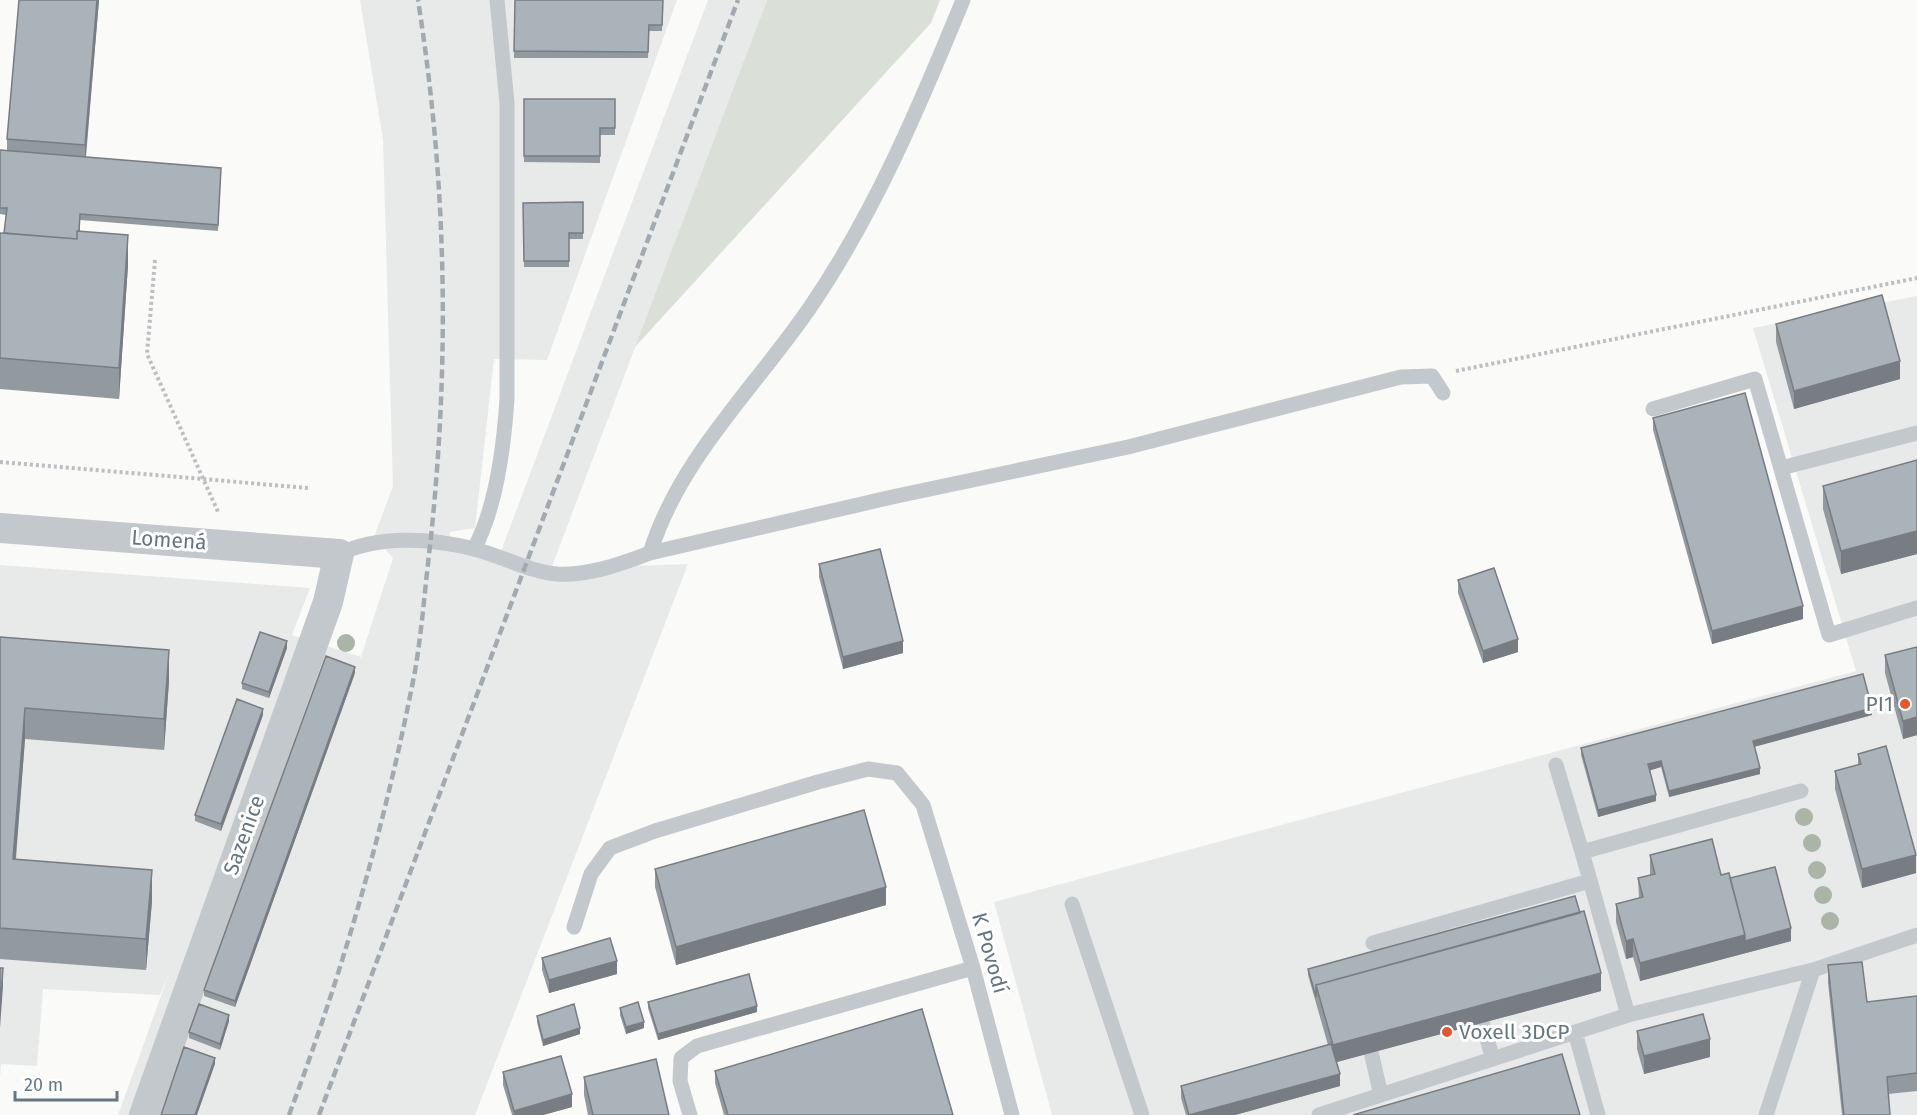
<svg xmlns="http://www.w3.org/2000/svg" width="1917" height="1115" font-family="'Fira Sans',sans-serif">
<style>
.built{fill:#e8e9e9}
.green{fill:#dadfd7}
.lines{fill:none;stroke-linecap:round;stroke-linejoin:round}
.path{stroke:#bbbfc2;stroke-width:4;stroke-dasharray:3 3;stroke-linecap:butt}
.lane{stroke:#c3c8cc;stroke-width:15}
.street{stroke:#c3c8cc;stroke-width:30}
.rail{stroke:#a2aab0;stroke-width:4.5;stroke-dasharray:9 4.5;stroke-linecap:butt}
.tree{fill:#aab4a7}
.wall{fill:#929a9f}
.shaded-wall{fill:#777d82}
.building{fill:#aab3b9;stroke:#777d82;stroke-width:1.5}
.poi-dot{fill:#e4572e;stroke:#fff;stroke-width:2}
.labels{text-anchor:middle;stroke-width:6;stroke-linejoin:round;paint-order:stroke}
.street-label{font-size:21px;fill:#657683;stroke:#fff}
.poi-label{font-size:21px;fill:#657683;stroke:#fff;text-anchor:end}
</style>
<rect width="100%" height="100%" fill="#fafaf8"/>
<path class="built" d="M360,0H677L547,360L494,359L475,528L450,532L449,540L500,554L708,0H767L551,569L688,564L475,1115H118L170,971L160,995L43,989L37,1066L1,1064L0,1078V565L310,588L292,635L361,657L393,558L374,537L393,486L383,140Z
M1917,296V1115H1052L994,902L1856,671L1753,328Z"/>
<path class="green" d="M767,0H940L931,23L635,347Z"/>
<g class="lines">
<path class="path" d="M155,260L147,354L219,514
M1456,371L1917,278
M0,462L309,488"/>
<path class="lane" d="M1653,409L1755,379L1829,635L1917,608
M1781,468L1917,433
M474,549C496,508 504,445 507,399V103L497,0
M650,553C680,457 756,387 811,306C875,212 920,105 963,0
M339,554C379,535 431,538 474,549C502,556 527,571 557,574C588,576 621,564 650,553L892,497L1128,447L1401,377L1432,376L1443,393
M1556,765L1582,852
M1072,904L1142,1115
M574,927L591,874L610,848L655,831L818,782L868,769L897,773L923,805L973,968L1012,1115
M1373,943L1590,881
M1628,1015L1582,852L1801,791
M1482,1022L1493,1059
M1575,1032L1598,1115
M1371,1052L1381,1095
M690,1115L680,1081L681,1058L697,1046L973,968
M1319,1115L1628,1015L1813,970
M1766,1115L1813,970L1917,935"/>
<path class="street" d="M0,528L339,554L328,602L144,1115"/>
<path class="rail" d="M289,1115C343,971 386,822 415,671C422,630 425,587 430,546C450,361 447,184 418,0
M319,1115L738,0"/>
</g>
<g class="tree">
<circle cx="346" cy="643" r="9"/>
<circle cx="1804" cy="817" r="9"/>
<circle cx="1812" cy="843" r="9"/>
<circle cx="1817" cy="870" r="9"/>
<circle cx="1823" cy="895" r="9"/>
<circle cx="1830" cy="921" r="9"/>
</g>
<path class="wall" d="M19,0H99L86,157L221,168L218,231L80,220V231L128,265L119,399L0,389V233H4L6,215L0,214V150H7V139Z
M515,0H663L662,31H649L648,58H514Z
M524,99H615V135H600V163L524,162Z
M583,202V239H569V267H524L523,203Z
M1776,324L1900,379L1794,409L1776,342Z
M1653,418L1803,619L1712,644L1653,430Z
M1917,460V554L1841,574L1823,509V486Z
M819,564L903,653L843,669L819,577Z
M1458,580L1518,652L1483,663L1458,593Z
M0,637L169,681L164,750L25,739L16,859L152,901L146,970L0,959Z
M1917,647V735L1903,739L1885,673V655Z
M287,648L269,698L242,689V683Z
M355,673L235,1007L204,996V990Z
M263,715L221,831L195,821V815Z
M1872,715L1754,747L1760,774L1669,797L1661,767L1650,770L1656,801L1598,817L1581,755V748Z
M1858,754L1916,873L1862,888L1835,789V771L1858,765Z
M1650,855L1730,878L1791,941L1640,981L1633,957L1626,959L1616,922V904L1639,898L1638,878L1650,875Z
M655,869L886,905L676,965L655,887Z
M542,958L617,974L549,993L542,970Z
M1828,965L1867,1002L1917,996V1091L1888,1094L1890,1115H1842L1828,983Z
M1308,969L1601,991L1337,1062L1340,1086L1235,1115H1186L1181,1098V1086L1328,1045L1308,975Z
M648,1002L757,1012L658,1040L648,1008Z
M620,1008L644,1028L626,1034L620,1015Z
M537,1016L580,1034L543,1046L537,1022Z
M229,1021L220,1050L189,1038V1032Z
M1637,1031L1710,1057L1644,1074L1637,1049Z
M715,1071L953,1115H724L715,1083Z
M503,1072L572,1107L543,1115H512L503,1085Z
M584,1077L669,1115H588L584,1095Z"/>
<path class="shaded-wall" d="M97,0H99L85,163V145Z
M128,235V265L119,399V368Z
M1900,361V379L1794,409V391Z
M1917,531V554L1841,574V551Z
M1803,606V619L1712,644V631Z
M1518,639V652L1483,663V651Z
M287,641V648L269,698V692Z
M903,641V653L843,669V657Z
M169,650V681L164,750V719Z
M355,667V673L235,1007V1001Z
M25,708V739L13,890V859Z
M1872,708V715L1753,747V741Z
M263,709V715L221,831V824Z
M1917,717V735L1903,739V721Z
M1661,761V767L1648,771V764Z
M1760,768V774L1669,797V791Z
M1656,795V801L1598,817V810Z
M1916,855V873L1862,888V869Z
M152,870V901L146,970V939Z
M886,887V905L676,965V947Z
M1791,928V941L1640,981V963L1745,935Z
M1633,939V957L1626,959V941Z
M617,961V974L549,993V980Z
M3,968V986L0,1028V1010Z
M1601,973V991L1333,1063V1045Z
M757,1006V1012L658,1040V1034Z
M229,1015V1021L220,1050V1044Z
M644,1022V1028L626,1034V1027Z
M580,1028V1034L543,1046V1040Z
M1710,1039V1057L1644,1074V1056Z
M215,1058V1064L197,1115H195Z
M1340,1074V1086L1235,1115H1190Z
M572,1094V1107L543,1115H514V1111Z"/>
<path class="building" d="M19,0H97L85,145L7,139Z
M515,0H663L662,25H649L648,52L514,51Z
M524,99H615V128H600V156H524Z
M0,150L221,168L218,225L80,214L79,231H77V239L4,233L7,208H0Z
M583,202V233H569V261H524L523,203Z
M77,231L128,235L119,368L0,358V233L77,239Z
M1882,295L1900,361L1794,391L1776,324Z
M1745,393L1803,606L1712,631L1653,418Z
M1917,460V531L1841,551L1823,486Z
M880,549L903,641L843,657L819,564Z
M1494,568L1518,639L1483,651L1458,580Z
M260,632L287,641L269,692L242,683Z
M0,637L169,650L164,719L25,708L13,859L152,870L146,939L0,928Z
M1917,647V717L1903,721L1885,655Z
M326,656L355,667L235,1001L204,990Z
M1863,674L1872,708L1753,741L1760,768L1669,791L1661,761L1648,764L1656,795L1598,810L1581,748Z
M237,699L263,709L221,824L195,815Z
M1886,746L1916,855L1862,869L1835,771L1861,764L1858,754Z
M864,810L886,887L676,947L655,869Z
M1712,839L1721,875L1729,873L1745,935L1640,963L1633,939L1626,941L1616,904L1643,897L1638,878L1655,874L1650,855Z
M1775,867L1791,928L1745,941V935L1730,878Z
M1575,896L1580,913L1316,985V997L1308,969Z
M1584,911L1601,973L1333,1045L1316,985Z
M610,938L617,961L549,980L542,958Z
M1862,962L1867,1002L1917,996V1073L1887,1077L1890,1115H1844L1828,965Z
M0,968H3L0,1010Z
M749,974L757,1006L658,1034L648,1002Z
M638,1002L644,1022L626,1027L620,1008Z
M199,1004L229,1015L220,1044L189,1032Z
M574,1004L580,1028L543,1040L537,1016Z
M922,1009L953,1115H728L715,1071Z
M1703,1014L1710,1039L1644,1056L1637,1031Z
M1331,1044L1340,1074L1189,1115L1181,1086Z
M184,1047L215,1058L195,1115H161Z
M1562,1054L1580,1115H1353Z
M561,1056L572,1094L514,1111L503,1072Z
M656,1059L669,1115H593L584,1077Z"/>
<g class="poi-dot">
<circle cx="1905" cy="704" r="6"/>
<circle cx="1447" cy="1032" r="6"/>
</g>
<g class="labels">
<g class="street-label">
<text transform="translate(169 540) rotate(4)" y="7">Lomená</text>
<text transform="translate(244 835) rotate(-70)" y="7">Sazenice</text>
<text transform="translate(990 953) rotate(74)" y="7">K Povodí</text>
</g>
<g class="poi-label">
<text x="1893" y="711">PI1</text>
<text x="1459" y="1039" text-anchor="start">Voxell 3DCP</text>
</g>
</g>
<path d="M15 1091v9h102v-9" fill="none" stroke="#657683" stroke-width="3"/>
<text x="24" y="1091" font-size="18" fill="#657683" stroke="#ffffff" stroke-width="4.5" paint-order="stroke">20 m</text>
</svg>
